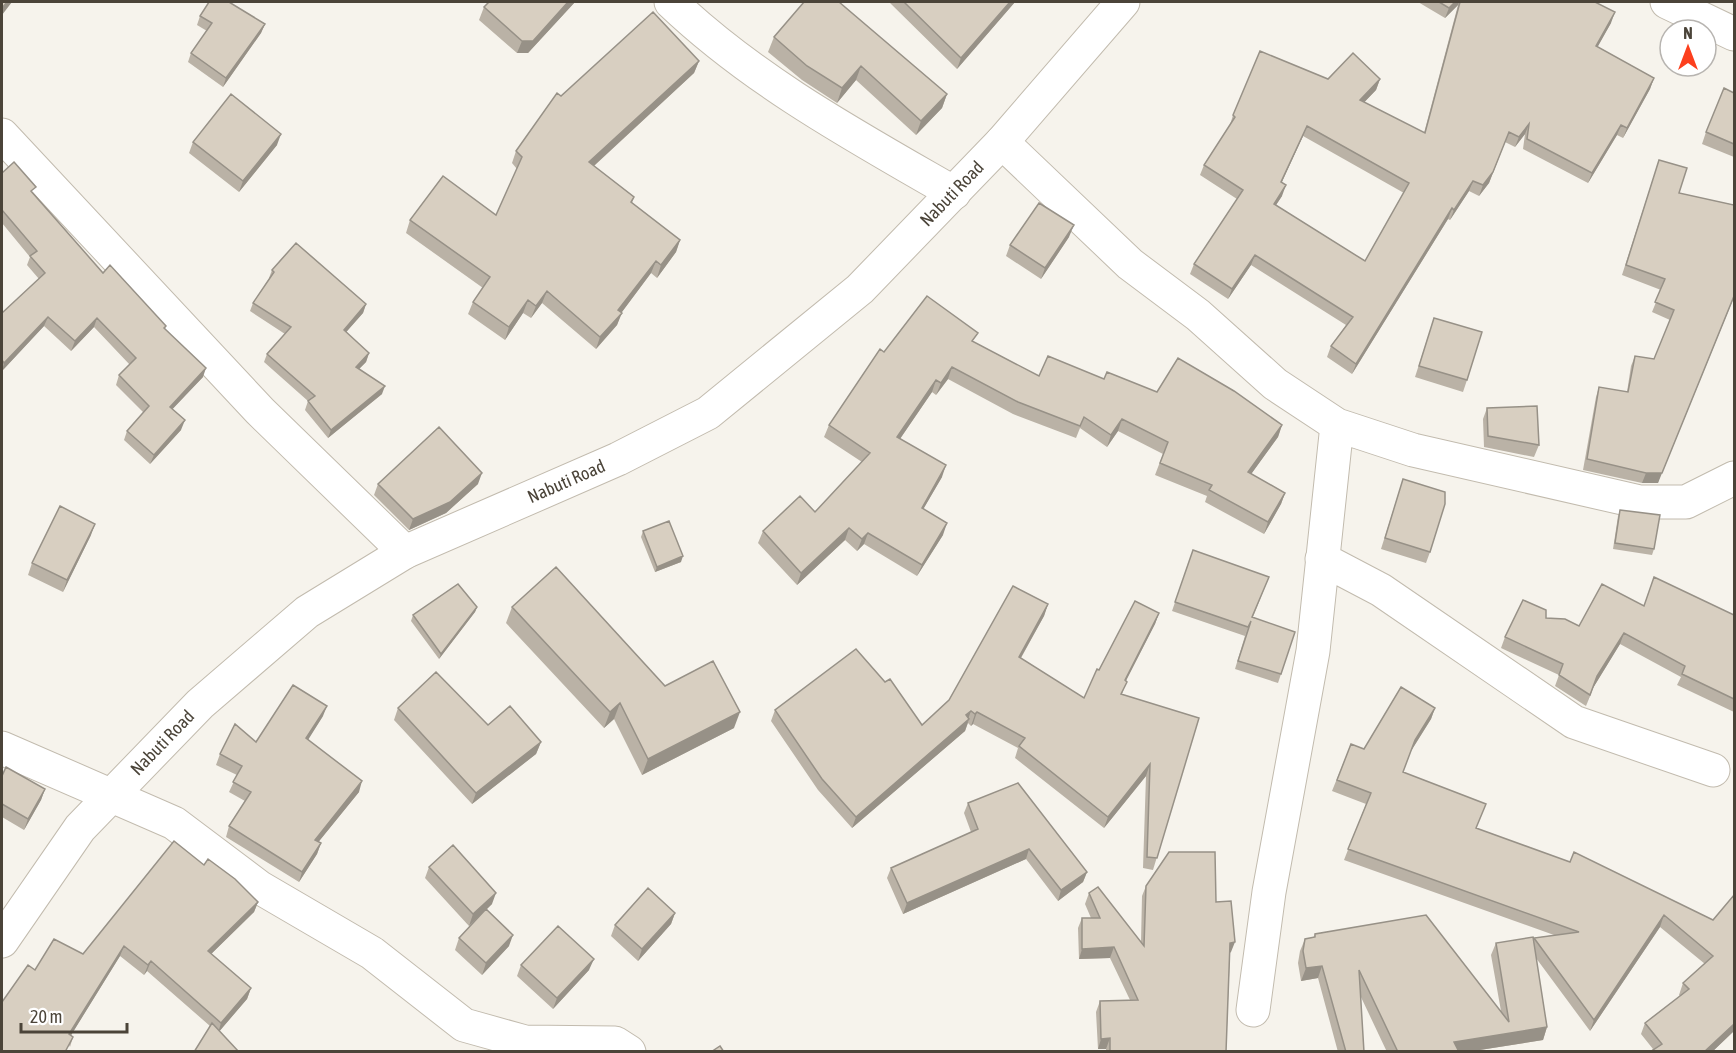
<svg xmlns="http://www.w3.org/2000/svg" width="1736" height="1053" font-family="'Asap Condensed',sans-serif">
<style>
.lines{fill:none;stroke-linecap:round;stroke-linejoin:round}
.minor-casing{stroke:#c2bbae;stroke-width:35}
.tertiary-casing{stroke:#c2bbae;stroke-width:35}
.minor{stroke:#fff;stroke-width:33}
.tertiary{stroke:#fff;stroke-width:33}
.wall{fill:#bab2a6;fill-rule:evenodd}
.shaded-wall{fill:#979187}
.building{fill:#d8cfc1;stroke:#979187;stroke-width:1.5;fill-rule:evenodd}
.labels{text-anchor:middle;stroke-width:5;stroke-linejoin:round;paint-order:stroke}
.street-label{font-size:18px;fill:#4b4439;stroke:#fff}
</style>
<rect width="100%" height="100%" fill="#f6f3ec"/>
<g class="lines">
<g class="minor-casing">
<path id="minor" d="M671,2C754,81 855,136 954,193
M1667,2L1734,34
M2,135L260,411L405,552
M1002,142L1130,264L1198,315L1275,384L1337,425L1413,450L1640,502H1686L1734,478
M1322,559L1381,590L1574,722L1713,770
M2,748L174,823L259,887L372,953L464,1025L525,1042L615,1043L629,1052
M1253,1010L1269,892L1313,651L1337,425"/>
</g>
<g class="tertiary-casing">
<g id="tertiary">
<path id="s1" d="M2,941L80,828L200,704L307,612L405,552L618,459L708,413L860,289L1002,142L1123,2"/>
</g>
</g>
<use href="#minor" class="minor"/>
<use href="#tertiary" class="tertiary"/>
</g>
<path class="wall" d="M489,2H575L528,53H517L479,20L484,7Z
M889,2H1015L957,69Z
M1418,2H1595L1611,23L1597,47L1654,78L1650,89L1623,138L1617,135L1588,183L1523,149L1525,134L1515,147L1505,142L1489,183L1479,196L1469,191L1450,220L1448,219L1352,374L1327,357L1331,346L1346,325L1251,265L1228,299L1190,274L1194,264L1237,199L1200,175L1204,165L1230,125L1233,115L1328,79H1380L1376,90L1364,102L1424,133L1458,5L1445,18ZM1303,136L1404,193L1365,261L1276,205L1282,196V182Z
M200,16L265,24L261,33L223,87L188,62L191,53L207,31L197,25Z
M774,37L947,94L942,108L916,135L856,80L837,103L802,80L768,52Z
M699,61L694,73L594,166L634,197L632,203L680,240L676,252L657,278L651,273L621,313L617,325L596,349L542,303L531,318L523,313L505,340L468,314L473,302L483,288L406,233L410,220L496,215L517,169L512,163L516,151L561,96Z
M1734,93V157L1702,144L1706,132Z
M193,142L277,145L239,192L189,153Z
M1659,160L1679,193L1734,205L1658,483H1642L1583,470L1596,397L1599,387L1627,392L1631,366L1635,356L1654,359L1670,320L1652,312L1661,290L1622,275Z
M2,173L34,194L103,273L166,326L165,329L203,377L172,409L181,430L150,464L124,440L127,431L144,413L116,385L119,375L130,365L94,327L71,351L44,326L2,371V313L39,279L27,265L30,257L2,223Z
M1069,237L1041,279L1006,256L1010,245Z
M272,270L366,304L363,313L346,332L369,353L366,362L359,369L382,394L328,438L305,410L308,401L264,362L267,354L285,334L250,311L253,303L269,279V278Z
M1434,318L1467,380L1463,392L1415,377Z
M974,342L1039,376L1104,379L1157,392L1282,425L1278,437L1251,474L1285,493L1281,504L1264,534L1205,502L1207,496L1155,475L1163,454L1118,431L1107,447L1080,428L1076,438L1013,414L948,379L936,395L932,392L900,439L942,477L923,509L943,535L917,576L864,544L857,551L845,540L797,585L758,543L763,531L815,512L862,462L824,437L829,425L884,352Z
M1487,408L1539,445L1534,457L1484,447L1483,419Z
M1403,479L1430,552L1426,563L1381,549Z
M378,484H478L446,513L409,530L374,495Z
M1620,510L1654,549L1652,555L1613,549L1618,516Z
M643,531L681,562L655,572L641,537Z
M91,535L63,592L28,575L32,563Z
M1193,550L1269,577L1253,617L1281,674L1278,683L1235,669L1247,629L1245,636L1172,611Z
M1048,604L1044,616L1021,658L1084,698L1099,670L1159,613L1155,624L1126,681L1122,695L1199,718L1153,870L1143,868L1146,776L1104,828L1015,758L1018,748L973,724L971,726L968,723L965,731L852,828L818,790L771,721L775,710L885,682L922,725L949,700Z
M1644,606L1734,615V712L1677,685L1681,677L1620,644L1593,688L1586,706L1555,686L1559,675L1501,648L1505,637L1546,618L1579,626Z
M477,607L475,612L439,659L411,621L413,615Z
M512,607L665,686L734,728L642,775L614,719L604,728L506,623Z
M398,708L541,742L536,754L472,804L394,720Z
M1435,708L1431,719L1411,751L1403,772L1476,829L1713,920L1734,1031L1712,1052H1650L1653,1049L1641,1034L1645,1023L1680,996L1679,995L1683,983L1705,964L1660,927L1590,1031L1536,958L1547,1027L1543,1040L1467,1052H1387L1360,995L1364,1052H1338L1318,978L1301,981L1298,963L1300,951L1305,939L1313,938L1315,934L1501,1011L1491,955L1496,943L1533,940L1534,938L1554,935L1344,860L1366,804L1332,791L1351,744L1364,749Z
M323,716L308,739L359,792L318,842L321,843L317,854L299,882L226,837L229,826L245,801L229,792L237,775L216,765L220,754Z
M2,776L45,789L41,800L24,830L2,817Z
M968,803L1087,872L1083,882L1058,901L1026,859L903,914L887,878L891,868L971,832L964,813Z
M204,865L258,902L254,912L211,954L251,988L247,999L219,1031L210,1026L147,971L144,975L120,956L71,1035L73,1037L70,1047L35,970L83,954Z
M429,867L492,904L487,909L509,946L482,975L455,950L459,938L484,911L469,926L425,878Z
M1146,886L1216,902L1231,952L1230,953L1226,1052H1106V1049H1098L1096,1012L1100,1001L1130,1000L1110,958L1079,959L1078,928L1082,918H1091L1085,904L1089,893L1141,942L1142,896Z
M675,913L671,924L638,961L611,936L615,925Z
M521,965L589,970L553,1009L517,976Z"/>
<path class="shaded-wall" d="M7,2H12L2,15V8Z
M568,2H575L528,53H517L522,41Z
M1010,2H1015L957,69L961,58Z
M1455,2H1459L1458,5L1445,18L1449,8Z
M1615,12L1611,23L1592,57L1596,46Z
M265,24L261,33L223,87L226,78Z
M699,61L694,73L585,174L589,162Z
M861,66L856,80L837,103L842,88Z
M1654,78L1650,89L1623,138L1627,128Z
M1380,79L1376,90L1356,111L1360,100Z
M947,94L942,108L916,135L921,121Z
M1529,124L1525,134L1515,147L1519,137Z
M1621,125L1617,135L1588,183L1592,173Z
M1307,126L1303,136L1277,192L1281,182Z
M1509,132L1489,183L1479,196L1483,185Z
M281,134L277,145L239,192L243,181Z
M1473,181L1469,191L1450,220L1454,210Z
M1286,185L1282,196L1270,214L1274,204Z
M1452,208L1448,219L1352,374L1356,364Z
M1074,225L1069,237L1041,279L1045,268Z
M680,240L676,252L657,278L661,265Z
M1255,255L1251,265L1228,299L1232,289Z
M656,261L651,273L619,316L622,313L617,325L596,349L600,337L618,310Z
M547,291L542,303L531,318L536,306Z
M1734,297L1658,483H1642L1646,473Z
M528,300L523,313L505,340L509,327Z
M366,304L363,313L341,338L344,330Z
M48,317L44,326L2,371L4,363Z
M97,318L94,327L71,351L75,341Z
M369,353L366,362L353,375L356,367Z
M952,367L948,379L936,395L941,383Z
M206,368L203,377L166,416L170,407Z
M936,380L932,392L893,449L897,437Z
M385,386L382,394L328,438L331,430Z
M1122,419L1118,431L1107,447L1111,435Z
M185,420L181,430L150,464L154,455Z
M1282,425L1278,437L1244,484L1248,472Z
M946,465L942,477L917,520L922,508Z
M482,473L478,484L446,513L409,530L413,519Z
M1285,493L1281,504L1264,534L1268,522Z
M947,523L943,535L917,576L922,565Z
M95,524L91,535L63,592L67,580Z
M849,528L845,540L797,585L801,573Z
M868,533L864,544L857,551L862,539Z
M683,556L681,562L655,572L657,567Z
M1048,604L1044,616L1015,668L1019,657Z
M477,607L475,612L439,659L441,654Z
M1159,613L1155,624L1120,692L1125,680Z
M1624,633L1620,644L1593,688L1586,706L1597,676Z
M620,703L614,719L604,728L610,712Z
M327,706L323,716L303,748L306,738Z
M1435,708L1431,719L1411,751L1415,740Z
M971,711L967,722L969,719L965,731L852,828L856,817Z
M740,712L734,728L642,775L648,759Z
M977,712L973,724L971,726L975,714Z
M541,742L536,754L472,804L476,793Z
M1150,764L1146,776L1104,828L1108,817Z
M362,781L359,792L312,850L315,840Z
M45,789L41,800L24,830L28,819Z
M321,843L317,854L299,882L302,872Z
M1029,849L1026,859L903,914L907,903Z
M1087,872L1083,882L1058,901L1061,890Z
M496,893L492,904L469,926L473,914Z
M258,902L254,912L204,961L208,951Z
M675,913L671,924L638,961L642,949Z
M1664,915L1660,927L1590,1031L1594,1020Z
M513,935L509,946L482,975L486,963Z
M1235,942L1231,952L1226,953L1230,943Z
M124,946L120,956L65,1045L69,1034Z
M1114,947L1110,958L1079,959L1082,949Z
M594,959L589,970L553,1009L557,998Z
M151,961L147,971L144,975L148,965Z
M1322,966L1318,978L1301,981L1306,968Z
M251,988L247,999L218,1033L221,1023Z
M1734,1024V1031L1712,1052H1704Z
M1547,1027L1543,1040L1467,1052H1451L1454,1042Z
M1110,1038L1106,1049H1098L1101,1039Z"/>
<path class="building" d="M2,2H7L2,8Z
M209,2H229L265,24L226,78L191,53L212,23L200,16Z
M489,2H568L533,41H522L484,7Z
M804,2H839L947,94L921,121L861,66L842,88L807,66L774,37Z
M904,2H1010L961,58Z
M1439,2H1455L1449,8Z
M1460,2H1595L1615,12L1596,46L1654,78L1627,128L1621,125L1592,173L1527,139L1529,124L1519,137L1509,132L1493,172L1483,185L1473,181L1454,210L1452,208L1356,364L1331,346L1353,317L1255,255L1232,289L1194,264L1243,190L1204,165L1235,117L1233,115L1260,51L1328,79L1353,53L1380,79L1360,100L1425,133ZM1307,126L1409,183L1365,261L1274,204L1286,185L1281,182Z
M653,12L699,61L589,162L634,197L631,202L680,240L661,265L656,261L618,310L622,313L600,337L547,291L536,306L528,300L509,327L473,302L490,277L410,220L443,176L496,215L522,157L516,151L557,93L561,96Z
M1724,88L1734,93V144L1706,132Z
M231,94L281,134L243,181L193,142Z
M1659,160L1687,168L1679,193L1734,205V296L1662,473H1646L1587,459L1599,387L1628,392L1635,356L1654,359L1674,310L1655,302L1665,279L1626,265Z
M14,162L36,187L31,191L103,273L110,265L166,326L164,328L206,368L170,407L185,420L154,455L127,431L149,406L119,375L136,358L97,318L75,341L48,317L4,363L2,360V313L45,273L30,256L37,251L2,210V173Z
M1039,203L1074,225L1045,268L1010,245Z
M296,243L366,304L344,330L369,353L356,367L385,386L331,430L308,401L315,396L267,354L291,327L253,303L274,272L272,270Z
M927,296L978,333L972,341L1039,376L1048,356L1104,379L1107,372L1157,392L1178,358L1234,391L1282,425L1248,472L1285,493L1268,522L1209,490L1212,485L1160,463L1168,442L1122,419L1111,435L1084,417L1080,426L1018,402L952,367L941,383L936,380L897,437L946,465L922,508L947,523L922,565L868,533L862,539L849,528L801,573L763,531L800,496L815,512L870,453L829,425L880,349L884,352Z
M1434,318L1482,332L1467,380L1419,366Z
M1537,406L1539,445L1488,436L1487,408Z
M439,427L482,473L450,502L413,519L378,484Z
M1403,479L1445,492V504L1430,552L1385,538Z
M60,506L95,524L67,580L32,563Z
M1620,510L1660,515L1654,549L1615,543Z
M669,521L683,556L657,567L643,531Z
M1193,550L1269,577L1252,617L1295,632L1281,674L1238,661L1251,621L1248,627L1175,602Z
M556,567L665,686L713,661L740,712L648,759L620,703L610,712L512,607Z
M1654,577L1734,615V699L1682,674L1685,666L1624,633L1597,676L1590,695L1559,675L1563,664L1505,637L1523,600L1546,610V618L1565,619L1579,626L1602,584L1644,606Z
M458,584L477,607L441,654L413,615Z
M1013,586L1048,604L1019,657L1084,698L1097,669L1099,670L1135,601L1159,613L1125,680L1127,682L1121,694L1199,718L1157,858L1147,857L1150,764L1108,817L1019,746L1025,738L977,712L975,714L971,711L966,715L969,719L856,817L822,779L775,710L856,649L885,682L890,679L922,725L949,700Z
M436,672L488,725L510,706L541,742L476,793L398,708Z
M293,685L327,706L306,738L362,781L315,840L321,843L302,872L229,826L251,792L233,782L242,766L220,754L235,724L256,742Z
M1401,687L1435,708L1415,740L1403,772L1486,804L1476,828L1570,862L1574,852L1713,920L1734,895V1024L1704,1052H1650L1662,1044L1645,1023L1689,989L1683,983L1713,956L1664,915L1594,1020L1534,938L1579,932L1348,849L1371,793L1337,780L1351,744L1364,749Z
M6,767L45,789L28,819L2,804V776Z
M1018,783L1087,872L1061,890L1029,849L907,903L891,868L978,829L968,803Z
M174,841L204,865L208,859L235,879L258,902L208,951L251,988L221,1023L151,961L148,965L124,946L69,1034L73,1037L65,1052H2V1002L28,965L35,970L54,939L83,954Z
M453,845L496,893L473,914L429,867Z
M1169,852H1215L1216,902L1231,901L1235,942L1230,943L1226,1052H1110V1038L1101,1039L1100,1001L1138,1000L1114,947L1082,949V918H1100L1089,893L1098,887L1144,946L1146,886Z
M648,888L675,913L642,949L615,925Z
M486,909L513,935L486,963L459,938Z
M1426,915L1509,1022L1496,943L1533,937L1547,1027L1454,1042L1459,1052H1398L1359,970L1364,1052H1346L1322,966L1306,968L1303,951L1305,939L1315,937V934Z
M558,926L594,959L557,998L521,965Z
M212,1023L239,1052H194Z
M720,1046L724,1052H711Z"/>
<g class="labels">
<g class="street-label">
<text dy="6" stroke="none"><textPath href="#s1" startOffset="1228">Nabuti Road</textPath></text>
<text dy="6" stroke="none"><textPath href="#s1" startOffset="742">Nabuti Road</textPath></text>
<text dy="6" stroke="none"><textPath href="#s1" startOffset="256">Nabuti Road</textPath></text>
</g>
</g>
<rect width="1736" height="1053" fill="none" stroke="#4b4439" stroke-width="6"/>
<g transform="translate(1688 48)"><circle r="28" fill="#ffffff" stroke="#b7b4b0" stroke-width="1.5"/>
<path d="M0-4.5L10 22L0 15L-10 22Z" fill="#fc3f1d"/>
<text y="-9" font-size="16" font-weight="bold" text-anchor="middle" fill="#4b4439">N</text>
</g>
<path d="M21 1023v9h106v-9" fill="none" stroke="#4b4439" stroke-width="3"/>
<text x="30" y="1023" font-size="18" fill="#4b4439" stroke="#ffffff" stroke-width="4.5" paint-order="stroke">20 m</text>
</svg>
